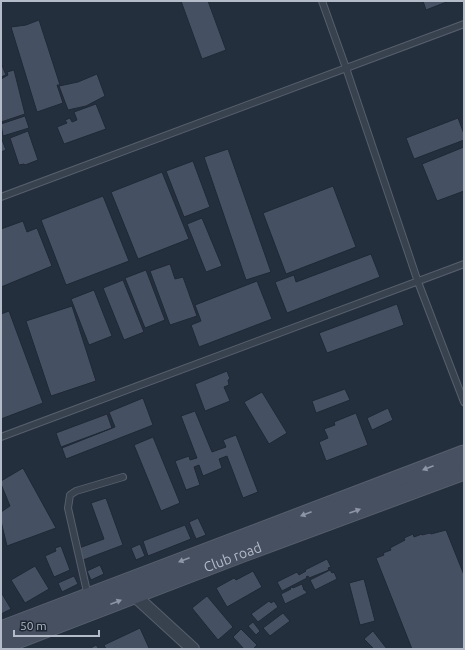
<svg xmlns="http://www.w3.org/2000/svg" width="465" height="650" font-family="Ubuntu,sans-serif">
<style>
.building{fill:#455162;stroke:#1f2835}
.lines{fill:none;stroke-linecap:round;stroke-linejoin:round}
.service-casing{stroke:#565f6c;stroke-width:8}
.minor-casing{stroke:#565f6c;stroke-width:14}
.secondary-casing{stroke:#565f6c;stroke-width:19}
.service{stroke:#38414e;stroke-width:6}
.minor{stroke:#38414e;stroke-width:12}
.secondary{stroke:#465061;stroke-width:17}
.oneway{fill:#8e96a5}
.labels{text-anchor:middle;stroke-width:3;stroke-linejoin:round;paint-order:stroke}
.street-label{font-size:14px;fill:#b4bcc9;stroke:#1d2633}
</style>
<rect width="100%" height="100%" fill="#242f3e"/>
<path class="building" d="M181,1H208L226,50L202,59Z
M423,1H449L426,10Z
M39,20L60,85H57L63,103L37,112L11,27L26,25Z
M1,63L6,75L1,77Z
M14,70L25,114L1,122V79L8,75L7,72Z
M97,74L105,96L86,106L68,110L59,86L78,82Z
M96,104L106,129L64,144L57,127L67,123L65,120L70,118L72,122L77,120L74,112Z
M25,116L29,128L3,136L1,124Z
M458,118L464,134V140L414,159L406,138Z
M28,131L38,160L25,165L24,164L19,165L10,138Z
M1,137L6,150L1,152Z
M464,147V191L437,201L422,164Z
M228,149L271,272L246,280L204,157Z
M193,161L210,207L184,217L166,171Z
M162,172L189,239L138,259L111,192Z
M333,186L356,247L286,274L263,213Z
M103,196L129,261L66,285L41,220Z
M202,218L222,266L206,272L187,224Z
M23,221L27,232L37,228L52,266L1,287V229Z
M371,254L380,277L287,313L275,282L294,275L296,282Z
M170,264L175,279L183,277L197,316L170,325L150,271Z
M146,270L165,320L145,328L125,278Z
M123,280L144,332L124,340L103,288Z
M257,281L272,319L199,347L191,325L201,321L195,305Z
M94,290L112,336L89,345L71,299Z
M397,304L404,325L327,353L319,333Z
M72,306L96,381L51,396L26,321Z
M9,311L43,403L1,419V314Z
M227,371L230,379L228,380L229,385L224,387L230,401L205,411L195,384Z
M345,389L350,400L316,413L312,401Z
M262,392L287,433L269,444L244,402Z
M143,398L153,425L66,459L62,448L115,427L109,412Z
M388,408L393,420L372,430L367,418Z
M195,411L212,452L226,447L223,440L236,435L258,492L243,498L227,456L219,459L222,468L203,476L199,465L194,467L200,485L186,490L175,461L189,456L190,460L197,458L181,416Z
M356,413L368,445L326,461L319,442L328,438L324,429L335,425L334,422Z
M107,414L112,428L61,447L56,433Z
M153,437L180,503L161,511L134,445Z
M23,468L56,528L7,546L1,521V512L10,506L1,484V481Z
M106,498L123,545L83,560L79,548L104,539L91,503Z
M198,518L206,535L196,539L189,522Z
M185,525L191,539L148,556L143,541Z
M446,530L464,575V649H412L376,558L384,555L383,553L391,550L390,548L405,540L404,538L413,534L414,537L422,534V535L430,533L431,534Z
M140,544L145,556L136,560L131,548Z
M61,546L70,570L54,577L45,556L56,551L55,548Z
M327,559L331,567L328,568L329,570L309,578L308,576L306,577L307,578L282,591L277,582L297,572L299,575L306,571L305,570Z
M100,565L104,574L91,580L87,571Z
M35,566L49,589L25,603L11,580Z
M330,570L332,573L334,572L337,579L315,590L310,580Z
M253,571L262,587L227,607L216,588L234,578L236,580Z
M74,576L78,584L62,592L58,583Z
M364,579L375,621L360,625L349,583Z
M302,584L304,590H305L307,593L285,604L281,594L291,589L290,588L292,587L293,588Z
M1,592L11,609L1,614Z
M207,596L233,627L218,640L192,608Z
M269,601L271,603L274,601L278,607L258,622L251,614Z
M283,613L290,621L270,636L263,628Z
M253,622L260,631L256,635L248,626Z
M140,628L149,648L147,649H106L104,645Z
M241,629L257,645L253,649H244L233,637Z
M373,631L387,649H374L364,639Z
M96,645L99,649H89Z"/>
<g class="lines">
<g class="service-casing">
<path id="service" d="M322,1L346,68L418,282L464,402
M1,197L464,24
M1,437L464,264
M88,596L68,508L70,495L76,491L123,477"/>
</g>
<g class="minor-casing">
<path id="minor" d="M134,595L193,649"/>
</g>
<g class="secondary-casing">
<g id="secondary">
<path d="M1,630L464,454"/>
<path id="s1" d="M1,646L243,553L464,471"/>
</g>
</g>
<use href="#service" class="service"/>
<use href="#minor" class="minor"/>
<use href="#secondary" class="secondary"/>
</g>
<defs><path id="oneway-solid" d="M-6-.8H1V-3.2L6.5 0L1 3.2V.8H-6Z"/></defs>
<g class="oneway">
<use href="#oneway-solid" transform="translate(428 468) rotate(159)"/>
<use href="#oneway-solid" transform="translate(355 511) rotate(-20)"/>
<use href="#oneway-solid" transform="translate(306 514) rotate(159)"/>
<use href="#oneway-solid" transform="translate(184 560) rotate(159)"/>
<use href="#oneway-solid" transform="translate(116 602) rotate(-21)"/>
</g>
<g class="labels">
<g class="street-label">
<text dy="5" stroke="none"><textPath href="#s1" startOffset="248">Club road</textPath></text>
</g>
</g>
<rect width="465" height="650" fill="none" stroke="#b4bcc9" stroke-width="4"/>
<path d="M14 630v6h85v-6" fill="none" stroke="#b4bcc9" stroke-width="2"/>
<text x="20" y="630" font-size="12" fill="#b4bcc9" stroke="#1d2633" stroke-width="3" paint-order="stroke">50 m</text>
</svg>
